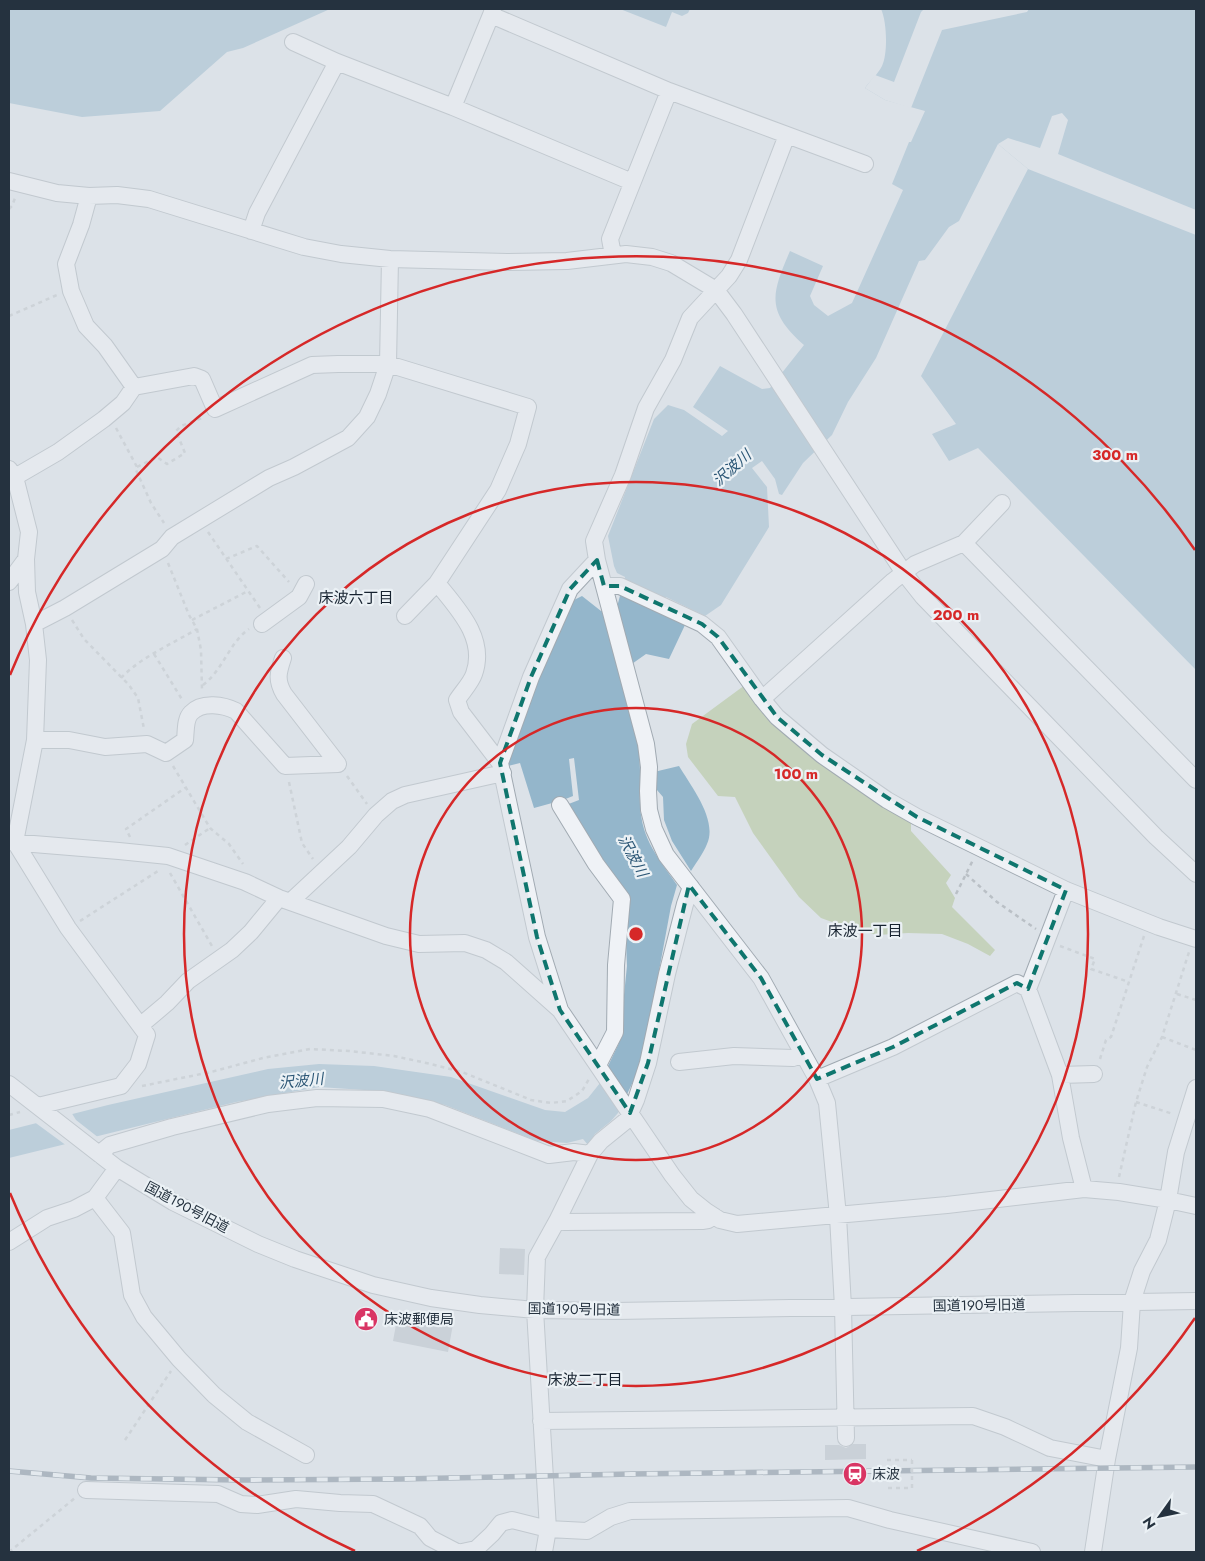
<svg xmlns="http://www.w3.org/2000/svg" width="1205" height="1561" font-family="Jost,'Noto Sans JP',sans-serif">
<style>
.green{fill:#c5d2bc}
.water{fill:#94b6cb}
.pier{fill:#dce2e8}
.building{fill:#b3bcc5}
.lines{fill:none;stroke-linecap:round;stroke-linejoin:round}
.minor-casing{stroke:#a1aab2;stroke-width:18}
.path{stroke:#bac0c6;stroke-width:2.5;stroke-dasharray:4 4;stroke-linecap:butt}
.minor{stroke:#eff2f6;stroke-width:16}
.rail-casing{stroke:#748492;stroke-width:5.5}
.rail{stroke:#ebf1f5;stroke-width:4;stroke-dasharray:11;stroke-linecap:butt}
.path-bridge{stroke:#bac0c6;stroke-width:2.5;stroke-dasharray:4 4;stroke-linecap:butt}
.marked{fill:none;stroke:#0f766e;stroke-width:4;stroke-dasharray:10 6;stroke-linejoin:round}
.ring{fill:none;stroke:#d62828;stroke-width:2.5}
.labels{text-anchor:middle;stroke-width:4.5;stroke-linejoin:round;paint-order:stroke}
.street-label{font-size:14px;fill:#25323f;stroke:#ebf1f5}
.poi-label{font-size:14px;fill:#25323f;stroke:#ebf1f5;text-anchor:start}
.water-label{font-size:15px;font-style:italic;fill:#2c5776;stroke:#ebf1f5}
.neighbourhood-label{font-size:15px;fill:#172330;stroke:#ebf1f5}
.centre{fill:#d62828;stroke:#ebf1f5;stroke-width:2.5}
.ring-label{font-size:15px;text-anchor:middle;font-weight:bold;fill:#d62828;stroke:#ebf1f5;stroke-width:4.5;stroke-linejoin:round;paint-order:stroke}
</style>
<rect width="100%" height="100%" fill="#dce2e8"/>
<path class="green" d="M745,685L911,821V831L951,875L946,883L955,898L952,907L995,950L990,956L968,944L942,934L908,933L878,935L851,929L821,918L799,897L753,833L735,797L718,796L688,757L686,744L692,724Z"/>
<path class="water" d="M9,9H330L243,48L227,52L160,111L82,117L9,103Z
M620,9H690L688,13L682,16L672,12L666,27Z
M881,9H1196V670L978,448L949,461L932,434L956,424L921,376L1028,169L998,144L959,221L949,227L925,260L919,261L876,358L848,402L832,435L803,463L782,495L779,494L775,479L762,461L752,468L767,487L769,527L721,605L705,616L666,597L659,612L685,625L669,659L646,654L619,673L639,746L640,770L658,771L679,766C691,786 718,820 707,844C703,854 696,863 691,871L672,841L664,820L663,797L657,790H640C638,834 653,851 677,885L671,906L642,1063L618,1113L611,1121L595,1134L588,1145L583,1139L567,1143L537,1141L445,1105L379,1091L319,1087L236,1102L9,1158V1130L108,1105L268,1069L319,1064L374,1066L451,1077L545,1110L565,1112L588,1098L600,1083L619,1043L627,966L624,893L563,800L534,808L520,763L508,766L507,761L540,673L574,600L582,596L601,611L617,607L625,577L617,573L614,566L608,536L654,419L668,405L684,410L722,436L728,431L693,407L720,366L762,389L770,388L804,345C766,311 771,295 790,251L823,266L810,296L814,305L828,316L852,303L903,190L892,184L909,142H911L925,111L885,100L865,88C870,81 878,74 882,66C888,53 887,22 881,9Z"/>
<path class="pier" d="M924,9H1029L1027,12L942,30L911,108L885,100L865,88L875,75L894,82L921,12Z
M1062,113L1068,120L1058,154L1196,210V235L1028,169L998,144L1008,138L1040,148L1052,116Z
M574,758L579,800L566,805L563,800L573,796L569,759Z
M71,1112L76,1120L99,1138L67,1146L33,1121Z"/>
<path class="building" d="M500,1248L525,1249L524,1275L499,1274Z
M398,1314L453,1324L448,1352L393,1341Z
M853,1444H866V1459L825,1460V1445H839L846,1448Z"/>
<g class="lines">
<g class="minor-casing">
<path id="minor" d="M493,9L491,15L669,91L787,135
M293,42L337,62L453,107L632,182
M453,107L491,15
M9,181L57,193L89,196L117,195L149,199L304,247L341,254L390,259L507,262L567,261L626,254L652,257L671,263L716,290L734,314L904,573L923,597L1156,837L1196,874
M89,196L81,225L66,264L71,291L86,326L105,346L134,387L194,376L202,379L215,409L312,365L338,364H388L528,407L518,444L498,490L437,583C457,608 487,638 474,674C471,683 462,692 457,700L461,712L500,763L537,937L560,1010
M251,231L257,213L337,62
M613,255L610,239L669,91
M9,469L15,477L29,532L26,559L27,592L34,624L38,660L35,740L15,842L68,928L147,1035L138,1064L121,1086L38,1106
M15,477L58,452L104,419L123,403L134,387
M964,543L1196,780
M9,582L26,559
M604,586H620L702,624L718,637L762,699L777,717L822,755L887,800L917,817L1066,890L1159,927L1196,939
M405,616L437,583
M34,624L65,608L162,549L172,537L269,478L294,467L348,438L367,417L378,394L388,364L390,259
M262,624L299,597L306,584
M283,658C278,673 276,680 284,694L338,764
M762,699L893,581L915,564L964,543L1002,503
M35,740H69L105,747L147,744L166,753L185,740C186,731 185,719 191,713C202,701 224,705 236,711L285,766L338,764
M500,763L531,677L570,589L597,560
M560,805L596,864L622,899L616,965L615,1032L598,1065
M9,842L119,851L168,856L245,882L279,898L386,936L419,944L465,943L486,950L506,962L560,1010L672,1175L691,1199L706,1211L720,1220L737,1224L947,1205L1084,1189L1119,1192L1168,1200L1158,1240L1142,1271L1132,1302L1129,1348L1107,1459L1093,1552
M290,902L349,847L376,815L392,801L405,795L503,773
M1028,989L1066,890
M141,1025L167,1003L188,981L232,950L251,932L279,898
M679,1062L734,1056L793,1058L803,1054
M1060,1075L1094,1074
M817,1079L893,1047L1017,983L1028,989L1060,1075L1071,1138L1084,1189
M9,1084L117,1168L173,1202L258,1244L295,1259L373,1285L431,1298L480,1305L535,1310L615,1311L1196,1301
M1196,1088L1176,1152L1168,1200L1196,1206
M99,1154L110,1145L172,1127L268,1104L317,1098L383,1099L430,1109L549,1155L574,1152L590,1154L601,1141L627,1120L636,1100L648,1063L667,974L685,904L691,887
M95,1198L122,1233L132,1295L144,1317L179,1359L214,1395L247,1422L306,1455
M558,1219L564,1222L702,1221L708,1220L714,1216
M9,1242L47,1218L74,1209L95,1198L117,1168
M541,1421L973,1416L1005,1427L1050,1448L1107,1459
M846,1438L843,1307L838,1216L827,1103L817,1079L761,978L666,855L654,829L649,810L648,791L649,767L646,744L597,560L594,541L623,475L646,408L673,360L690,318L729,276L739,260L787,135L865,164
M86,1490L218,1494L241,1504L257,1505L296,1499L340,1503L373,1504L420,1526L430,1538L457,1552
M462,1552L476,1549L492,1534L501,1523L512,1520L548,1529L587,1531L611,1517L630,1511L848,1508L890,1520L1032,1552
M544,1552L548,1529L535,1310L537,1257L558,1219L590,1154"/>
</g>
<path class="path" d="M9,209L12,206L15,198
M9,316L57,295
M116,428L137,467L136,470L151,503L164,523
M137,467L157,457L167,464L185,453L176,431L181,426L202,418
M208,532L260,608
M226,559L257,546L289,582
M168,563L189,615L197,629L201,650L202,690
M72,620L84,639L129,685L138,698L144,729
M192,620L248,591
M154,654L183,701
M121,678C141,657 172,644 197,629
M203,685C223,670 229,643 249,629
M173,766L210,828L229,844L243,864
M347,776L367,804
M289,782L302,843L313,859
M130,837L126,829L185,788
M185,845L210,828
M170,873L212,946
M966,874L997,902L1036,929
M956,894L973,860
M80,921L158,871
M1060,946L1095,959L1091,969L1129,982
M1177,994L1196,1000
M1162,1037L1196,1050
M1100,1059L1106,1040L1111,1037L1144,936
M142,1086L211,1072L263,1058L310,1049L349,1051L394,1056L431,1064L462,1072L531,1100L551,1103L567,1101L582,1091L589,1079
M1136,1102L1173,1114
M9,1115L20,1112
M1119,1177L1136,1102L1147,1067L1162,1037L1189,952
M125,1440L171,1371
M887,1460H912
M888,1488H912
M9,1552L75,1498"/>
<use href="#minor" class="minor"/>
<g class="rail-casing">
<path id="rail" d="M9,1471L91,1478L240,1480L401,1479L631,1474L1196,1467"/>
</g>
<use href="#rail" class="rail"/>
<path class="path-bridge" d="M912,1460V1488"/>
</g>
<path d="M0 0H1205V1561H0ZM597,560L604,586H620L702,624L718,637L777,717L822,755L917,817L1066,890L1028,989L1017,983L893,1047L817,1079L761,978L689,885L648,1063L630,1113L560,1010L537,937L500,763L531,677L570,589Z" fill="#dce2e8" fill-opacity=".55" fill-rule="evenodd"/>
<path class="marked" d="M597,560L604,586H620L702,624L718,637L777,717L822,755L917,817L1066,890L1028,989L1017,983L893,1047L817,1079L761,978L689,885L648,1063L630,1113L560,1010L537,937L500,763L531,677L570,589Z"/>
<g class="ring">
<circle cx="636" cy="934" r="226"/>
<circle cx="636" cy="934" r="452"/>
<path d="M1195 1318A678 678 0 0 1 917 1551M355 1551A678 678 0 0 1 10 1193M10 675A678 678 0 0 1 1195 550"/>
</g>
<defs>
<g id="civic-disc" transform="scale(1.25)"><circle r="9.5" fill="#d93564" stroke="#ebf1f5"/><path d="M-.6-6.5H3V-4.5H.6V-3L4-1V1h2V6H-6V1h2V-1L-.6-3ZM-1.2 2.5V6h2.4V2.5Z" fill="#fff"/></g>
<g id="station-disc" transform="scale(1.25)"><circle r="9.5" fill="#d93564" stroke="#ebf1f5"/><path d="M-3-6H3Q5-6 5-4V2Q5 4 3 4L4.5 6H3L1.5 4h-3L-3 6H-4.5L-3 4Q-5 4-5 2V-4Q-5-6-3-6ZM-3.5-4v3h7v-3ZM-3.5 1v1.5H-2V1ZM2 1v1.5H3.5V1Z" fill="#fff"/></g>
</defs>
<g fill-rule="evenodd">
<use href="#civic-disc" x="366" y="1319"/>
<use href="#station-disc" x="855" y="1474"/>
</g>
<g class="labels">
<g class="street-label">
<text transform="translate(187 1207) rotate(28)" y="5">国道190号旧道</text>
<text transform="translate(979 1305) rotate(-1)" y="5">国道190号旧道</text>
<text transform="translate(574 1309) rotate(1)" y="5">国道190号旧道</text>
</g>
<g class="poi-label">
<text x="384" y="1324">床波郵便局</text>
<text x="872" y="1479">床波</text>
</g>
<g class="water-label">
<text transform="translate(732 468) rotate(-42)" y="5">沢波川</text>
<text transform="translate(633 856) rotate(62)" y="5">沢波川</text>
<text transform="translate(301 1081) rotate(-6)" y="5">沢波川</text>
</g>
<g class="neighbourhood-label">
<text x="356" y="603">床波六丁目</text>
<text x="865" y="936">床波一丁目</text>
<text x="585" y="1385">床波二丁目</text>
</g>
</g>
<circle cx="636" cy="934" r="8" class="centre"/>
<g class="ring-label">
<text x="1115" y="460">300 m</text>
<text x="956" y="620">200 m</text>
<text x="796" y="779">100 m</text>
</g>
<rect width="1205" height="1561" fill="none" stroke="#25323f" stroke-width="20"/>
<g transform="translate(1160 1516) rotate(237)" stroke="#ebf1f5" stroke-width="4" paint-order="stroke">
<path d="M0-4L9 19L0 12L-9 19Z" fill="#25323f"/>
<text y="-8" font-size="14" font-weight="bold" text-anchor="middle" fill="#25323f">N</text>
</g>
</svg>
